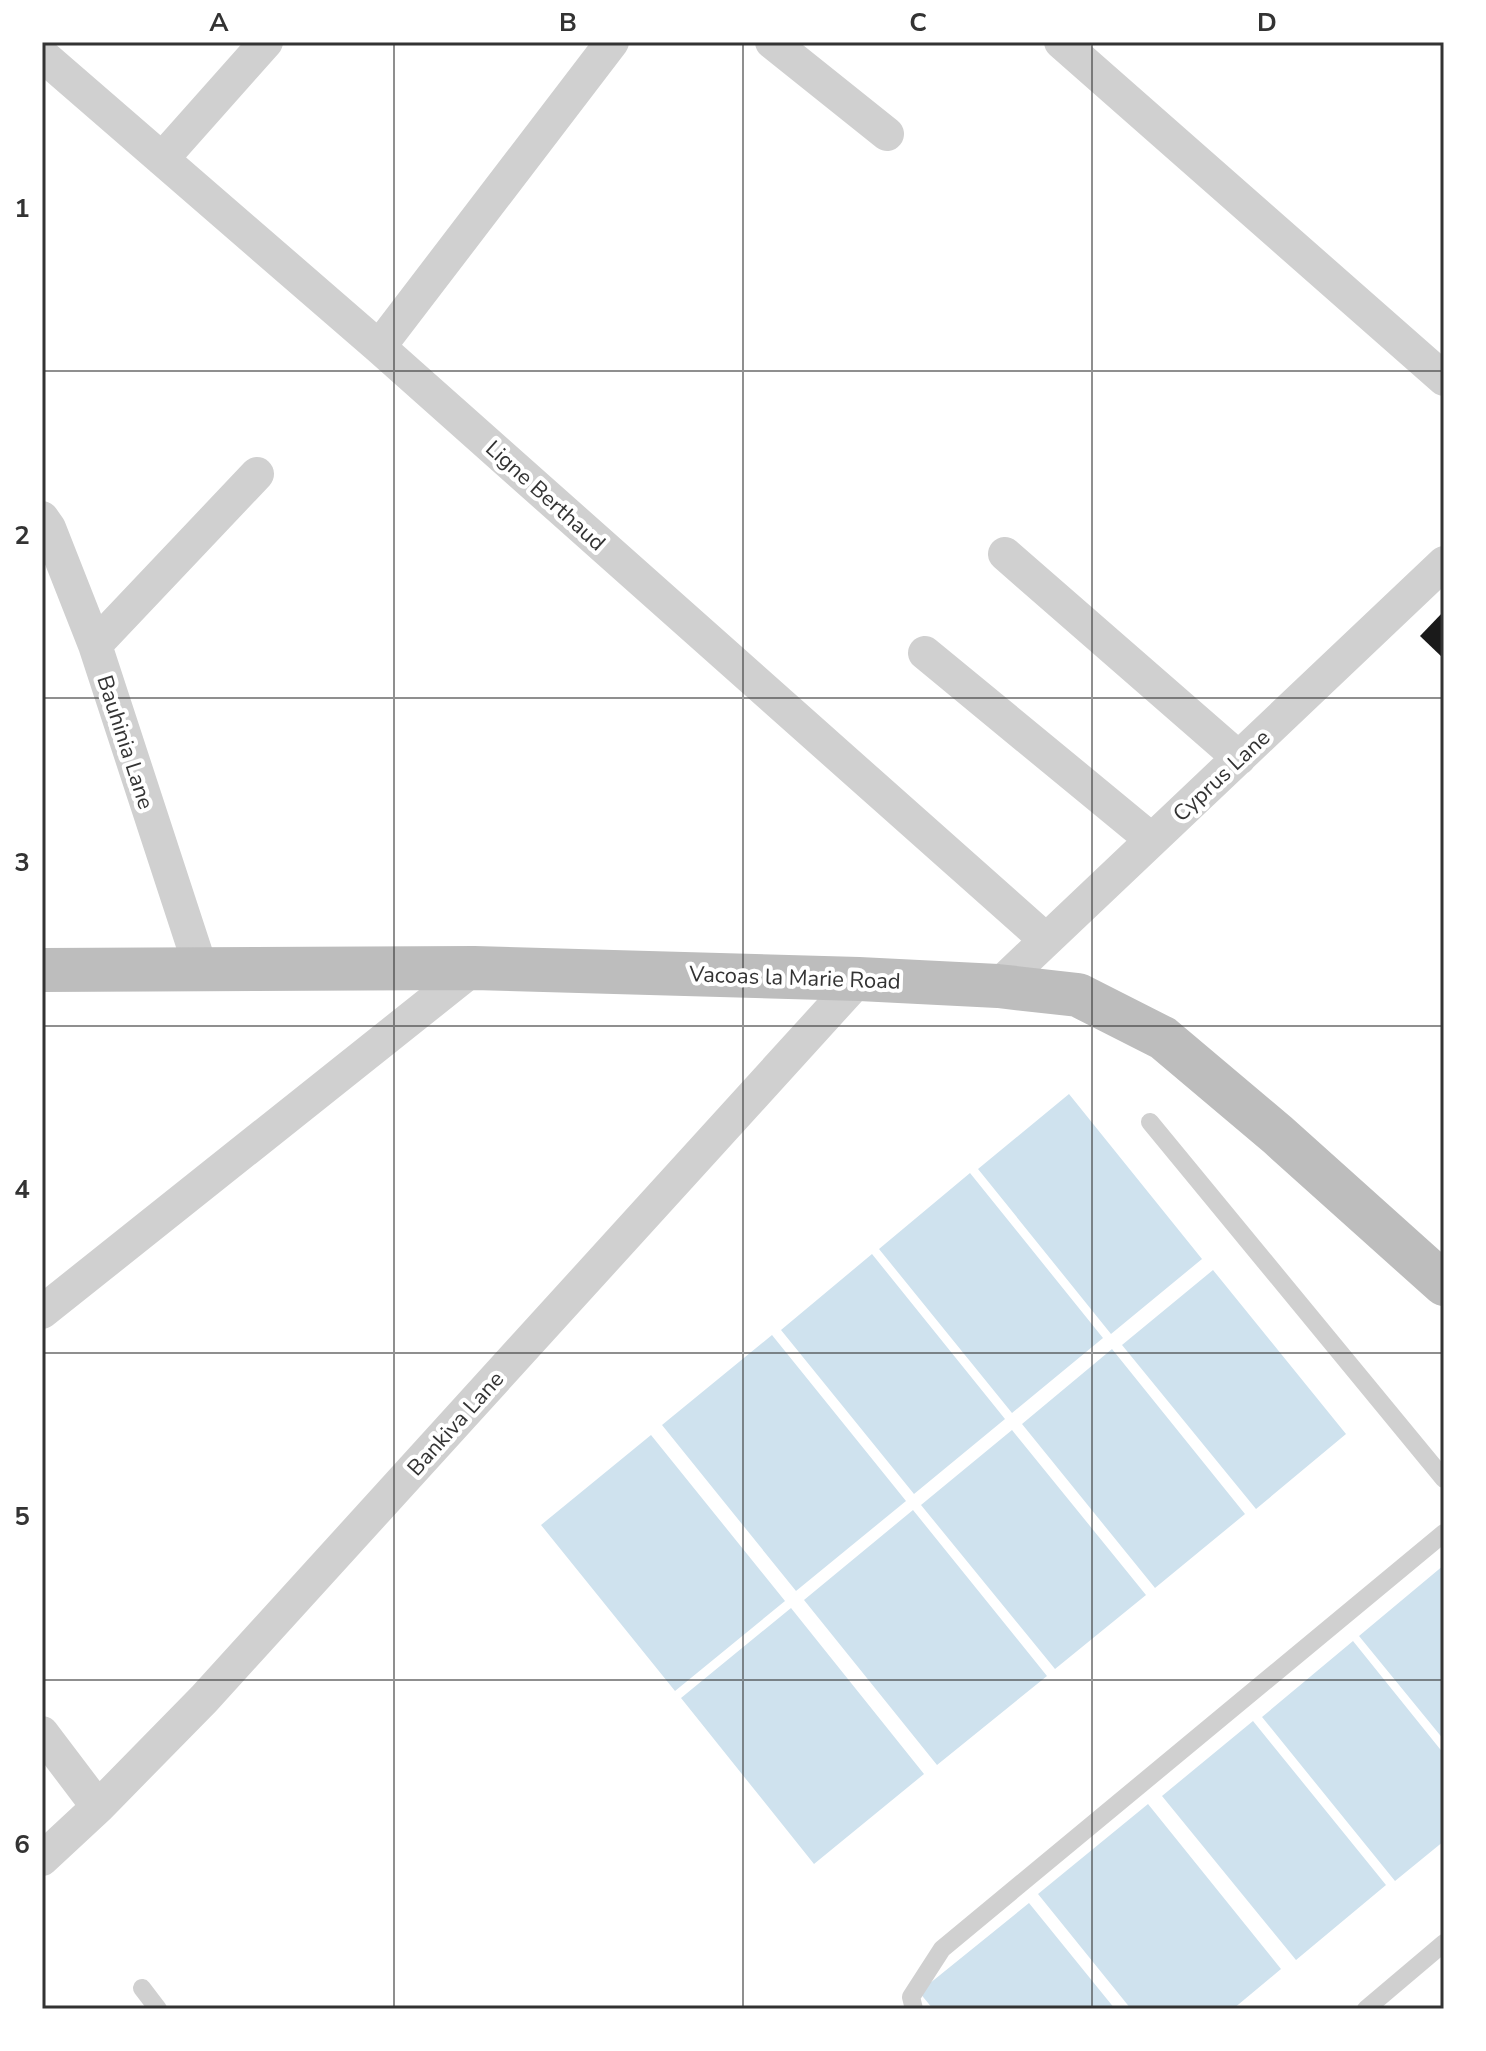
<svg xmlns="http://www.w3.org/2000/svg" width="1486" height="2051" font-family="'Nunito Sans',sans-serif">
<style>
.water{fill:#cfe2ee}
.building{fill:#1a1a1a}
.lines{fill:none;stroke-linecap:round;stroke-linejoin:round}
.lane{stroke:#d0d0d0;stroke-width:18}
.street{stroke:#d0d0d0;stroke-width:34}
.secondary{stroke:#bdbdbd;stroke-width:44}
.grid{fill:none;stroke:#333;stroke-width:2;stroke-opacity:0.55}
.labels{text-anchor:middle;stroke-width:8;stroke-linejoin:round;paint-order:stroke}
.street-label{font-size:22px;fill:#333;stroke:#fff}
.neatline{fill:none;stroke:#333;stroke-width:3}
.grid-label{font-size:26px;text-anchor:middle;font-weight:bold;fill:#333}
</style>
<rect width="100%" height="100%" fill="#fff"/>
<path class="water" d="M1069,1094L1202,1259L1111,1334L978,1169Z
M970,1173L1103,1338L1012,1413L879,1249Z
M872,1254L1005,1419L914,1494L781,1330Z
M1213,1270L1346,1434L1256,1509L1122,1345Z
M772,1335L906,1501L796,1591L662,1425Z
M1112,1349L1245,1514L1155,1588L1022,1424Z
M1012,1430L1146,1595L1055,1669L921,1505Z
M651,1435L785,1601L675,1691L541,1525Z
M913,1510L1047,1676L937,1765L804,1600Z
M1444,1565V1740L1359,1636Z
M791,1608L924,1774L814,1864L681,1698Z
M1353,1641L1444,1754V1841L1395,1881L1262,1717Z
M1253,1721L1386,1885L1296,1960L1162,1796Z
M1148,1804L1281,1969L1233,2009H1131L1038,1894Z
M1029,1903L1115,2009H933L919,1992Z"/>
<path class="building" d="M1444,611V659L1420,636Z"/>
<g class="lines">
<path class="lane" d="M1150,1122L1444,1479
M142,1988L158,2009
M914,2009L911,1997L942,1949L1444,1533
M1366,2009L1444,1943"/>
<path class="street" d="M772,42L887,134
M1061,42L1444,379
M42,55L379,347L1046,940
M162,159L266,42
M379,347L612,42
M42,518L49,528L95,645L201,969
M1005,554L1239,758
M95,645L257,474
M925,653L1152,840
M998,986L1444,563
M42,1312L474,968
M42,1733L98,1807
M42,1859L98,1807L204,1699L859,979"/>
<path class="secondary" d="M42,970L474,968L859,979L998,986L1078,995L1163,1038L1278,1135L1444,1284"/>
</g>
<path class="grid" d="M394,42V2009M743,42V2009M1092,42V2009M42,371H1444M42,698H1444M42,1026H1444M42,1353H1444M42,1680H1444"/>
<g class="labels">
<g class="street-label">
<text transform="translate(546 495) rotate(42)" y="8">Ligne Berthaud</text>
<text transform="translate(126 742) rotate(72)" y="8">Bauhinia Lane</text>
<text transform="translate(1221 775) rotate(-43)" y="8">Cyprus Lane</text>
<text transform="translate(795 977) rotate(2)" y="8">Vacoas la Marie Road</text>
<text transform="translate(455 1423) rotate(-48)" y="8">Bankiva Lane</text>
</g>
</g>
<rect width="1486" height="2051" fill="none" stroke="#ffffff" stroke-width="88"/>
<rect x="44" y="44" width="1398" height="1963" class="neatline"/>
<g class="grid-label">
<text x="219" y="31">A</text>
<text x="568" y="31">B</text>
<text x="918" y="31">C</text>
<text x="1267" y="31">D</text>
<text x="22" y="217">1</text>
<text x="22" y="544">2</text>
<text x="22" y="871">3</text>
<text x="22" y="1198">4</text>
<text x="22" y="1525">5</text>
<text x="22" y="1853">6</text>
</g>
</svg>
